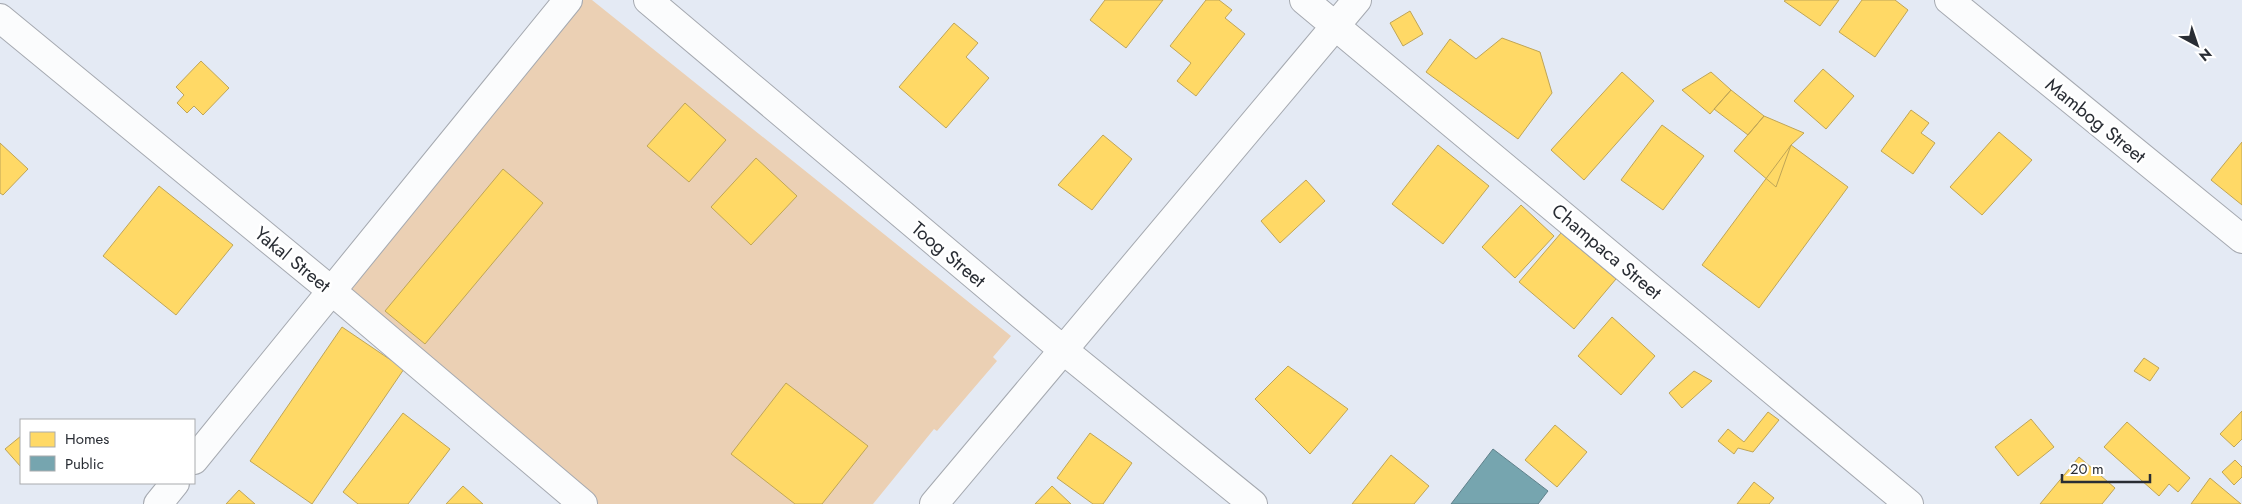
<svg xmlns="http://www.w3.org/2000/svg" width="2242" height="504" font-family="Jost,sans-serif">
<style>
.green{fill:#ebd0b4}
.homes{fill:#ffd966;stroke:#bfa557}
.public{fill:#76a5af;stroke:#5f818a}
.lines{fill:none;stroke-linecap:round;stroke-linejoin:round}
.minor-casing{stroke:#a5a9b0;stroke-width:30}
.minor{stroke:#fbfcfd;stroke-width:28}
.labels{text-anchor:middle;stroke-width:5;stroke-linejoin:round;paint-order:stroke}
.street-label{font-size:19px;fill:#292d34;stroke:#fff}
</style>
<rect width="100%" height="100%" fill="#e4eaf4"/>
<path class="green" d="M582,0H592L1011,336L993,357L997,361L937,431L934,429L873,504H592L345,294Z"/>
<path class="homes" d="M1105,0H1163L1126,48L1090,20Z
M1206,0H1219L1232,10L1225,18L1245,34L1196,96L1177,81L1191,63L1170,46Z
M1786,0H1839L1820,26L1784,1Z
M1862,0H1895L1908,10L1875,57L1839,32Z
M1410,11L1423,34L1403,46L1390,23Z
M954,23L978,43L966,57L989,78L946,128L899,87Z
M1502,38L1540,52L1552,93L1518,139L1426,72L1450,39L1476,59Z
M201,61L229,88L203,115L194,106L187,113L177,103L184,95L176,87Z
M1823,69L1854,96L1826,129L1794,101Z
M1622,72L1654,101L1584,180L1551,150Z
M1711,72L1731,90L1710,114L1682,90Z
M1731,90L1764,116L1748,135L1714,109Z
M685,103L726,140L689,182L647,146Z
M1911,110L1929,123L1921,133L1935,143L1913,174L1881,151Z
M1764,116L1804,133L1791,145L1776,187L1734,151Z
M1662,125L1704,156L1663,210L1621,180Z
M1999,132L2032,160L1982,215L1950,187Z
M1103,135L1132,159L1092,210L1058,185Z
M2242,142V205L2211,180Z
M0,143L28,169L3,195L0,193Z
M1438,145L1489,186L1443,244L1392,204Z
M1791,145L1848,187L1759,308L1702,265Z
M756,158L797,196L751,245L711,207Z
M503,169L543,203L425,344L385,311Z
M1306,180L1325,201L1280,243L1261,221Z
M159,186L233,245L176,315L103,256Z
M1521,205L1554,236L1515,278L1482,247Z
M1561,233L1616,279L1574,329L1519,282Z
M1612,317L1655,356L1621,395L1578,356Z
M342,327L404,369L312,504L250,461Z
M2144,358L2159,368L2150,381L2134,371Z
M1288,366L1348,409L1310,454L1255,399Z
M1694,371L1712,381L1682,408L1669,393Z
M786,383L868,446L822,504H795L731,454Z
M2242,411V439L2234,447L2220,434Z
M1768,412L1779,420L1753,452L1738,448L1734,454L1718,441L1728,429L1744,442Z
M403,413L450,449L408,504H358L343,492Z
M2031,419L2054,447L2018,476L1995,447Z
M2127,422L2190,478L2178,492L2169,484L2159,496L2104,447Z
M1555,425L1587,452L1557,487L1525,460Z
M1090,433L1132,463L1103,504H1093L1057,478Z
M21,436V467L5,449Z
M1391,455L1429,486L1414,504H1352Z
M2079,457L2115,488L2102,504H2040Z
M2235,460L2242,467V477L2234,485L2222,472Z
M2210,478L2241,504H2191Z
M1754,482L1774,498L1769,504H1737Z
M463,486L483,504H446Z
M1052,486L1071,504H1035Z
M239,490L255,504H226Z"/>
<path class="public" d="M1493,449L1548,491L1538,504H1451Z"/>
<g class="lines">
<g class="minor-casing">
<path id="minor" d="M648,0L1062,349L1253,504
M1304,0L1909,504
M1949,0L2242,239
M0,18L333,292L583,504
M194,460L568,0
M158,504L175,483
M934,504L1357,0"/>
</g>
<use href="#minor" class="minor"/>
</g>
<g class="labels">
<g class="street-label">
<text transform="translate(2096 120) rotate(39)" y="7">Mambog Street</text>
<text transform="translate(1607 251) rotate(40)" y="7">Champaca Street</text>
<text transform="translate(949 254) rotate(40)" y="7">Toog Street</text>
<text transform="translate(293 259) rotate(39)" y="7">Yakal Street</text>
</g>
</g>
<rect x="20" y="419" width="175" height="65" fill="#ffffff" stroke="#a9abae"/>
<rect x="30" y="432" width="25" height="15" fill="#ffd966" stroke="#a9abae"/>
<text x="65" y="444" font-size="15" fill="#292d34">Homes</text>
<rect x="30" y="456" width="25" height="15" fill="#76a5af" stroke="#a9abae"/>
<text x="65" y="469" font-size="15" fill="#292d34">Public</text>
<g transform="translate(2197 45) rotate(140)" stroke="#ffffff" stroke-width="4" paint-order="stroke">
<path d="M0-4L9 19L0 12L-9 19Z" fill="#292d34"/>
<text y="-8" font-size="14" font-weight="bold" text-anchor="middle" fill="#292d34">N</text>
</g>
<path d="M2062 474v8h88v-8" fill="none" stroke="#292d34" stroke-width="2.5"/>
<text x="2070" y="474" font-size="15" fill="#292d34" stroke="#ffffff" stroke-width="4" paint-order="stroke">20 m</text>
</svg>
